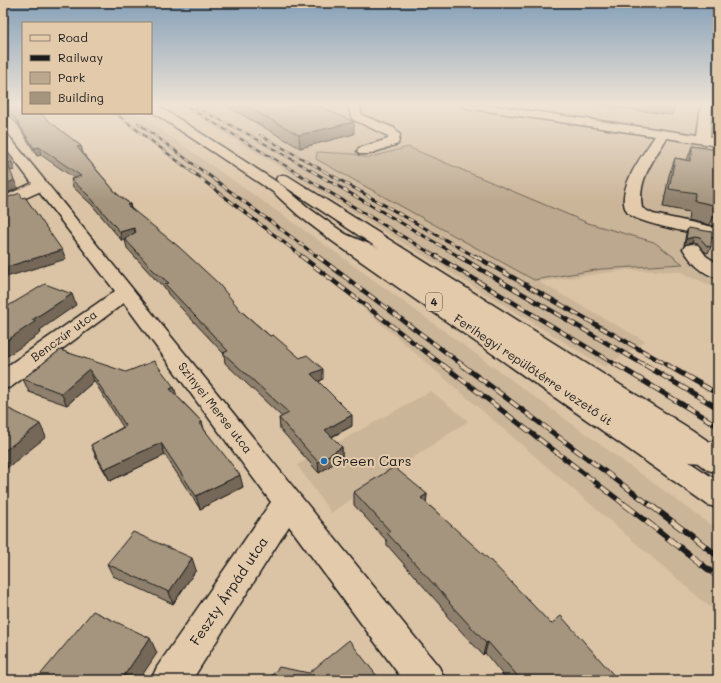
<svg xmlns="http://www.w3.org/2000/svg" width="721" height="683" font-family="Mali,sans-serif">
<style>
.built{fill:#cbb599}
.green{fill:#bba88e;stroke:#6c6255}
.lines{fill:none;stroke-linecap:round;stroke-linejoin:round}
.minor-casing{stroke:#1c1c1c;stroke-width:3}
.major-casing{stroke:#1c1c1c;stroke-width:3}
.minor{fill:#e3caab;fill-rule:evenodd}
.major{fill:#e3caab;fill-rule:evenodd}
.rail-far4-casing{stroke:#1c1c1c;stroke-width:2.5}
.rail-far3-casing{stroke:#1c1c1c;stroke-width:3}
.rail-far2-casing{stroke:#1c1c1c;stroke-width:4.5}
.rail-far1-casing{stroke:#1c1c1c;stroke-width:5}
.rail-casing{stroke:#1c1c1c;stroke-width:6}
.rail-far4{stroke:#e3caab;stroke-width:1.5;stroke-dasharray:5;stroke-linecap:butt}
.rail-far3{stroke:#e3caab;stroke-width:2;stroke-dasharray:6;stroke-linecap:butt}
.rail-far2{stroke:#e3caab;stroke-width:3;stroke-dasharray:8;stroke-linecap:butt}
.rail-far1{stroke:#e3caab;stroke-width:3.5;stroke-dasharray:10;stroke-linecap:butt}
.rail{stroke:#e3caab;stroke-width:4.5;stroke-dasharray:14;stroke-linecap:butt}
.wall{fill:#8e806c;stroke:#1c1c1c}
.shaded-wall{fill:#746858;stroke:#1c1c1c}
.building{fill:#a5957e;stroke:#1c1c1c}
.poi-dot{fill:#1f6fb2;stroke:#e3caab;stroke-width:1.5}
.labels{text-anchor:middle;stroke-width:4;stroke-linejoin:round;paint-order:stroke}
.shield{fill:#e3caab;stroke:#585047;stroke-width:1}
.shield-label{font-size:11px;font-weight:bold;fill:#1c1c1c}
.street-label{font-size:12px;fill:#1c1c1c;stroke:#e3caab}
.near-poi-label{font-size:14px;fill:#1c1c1c;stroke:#e3caab;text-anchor:start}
.near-street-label{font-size:14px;fill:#1c1c1c;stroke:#e3caab}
</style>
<rect width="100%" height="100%" fill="#dbc3a5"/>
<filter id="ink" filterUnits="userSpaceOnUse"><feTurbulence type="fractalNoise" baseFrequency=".025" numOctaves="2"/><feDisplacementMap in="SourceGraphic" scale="8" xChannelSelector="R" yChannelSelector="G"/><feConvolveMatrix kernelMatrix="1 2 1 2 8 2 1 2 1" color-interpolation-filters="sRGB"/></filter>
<g filter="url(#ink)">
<path class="built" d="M178,105H718V289L681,272L626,270L539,282L645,341L605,367Z
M112,113H137L338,254L718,530V614L313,265Z
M431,391L468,421L331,513L297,465Z"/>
<path class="green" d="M408,147L588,223L654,242L683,264L602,269L534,280L316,159L317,152L354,154L368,158Z"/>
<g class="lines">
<g class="minor-casing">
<path id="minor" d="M348,105H359L362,115L394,128L400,135L398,144L369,154H359L357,151L359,148L388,139V136L352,119Z
M461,105H490L697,135L701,107L703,105H711L710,137L718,138V146L667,138C653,160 637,181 642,208L653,214L718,228V238C701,234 635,224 627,212C614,191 644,153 655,136L466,108Z
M3,133L7,134L439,667L445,680H403L289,526L192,680H151L157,667L271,502L124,303L11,387L3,389V369L115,291L39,192L3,208V197L32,183L3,145Z
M345,234L386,251L683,440L706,442L718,441V461C701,464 684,463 667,457L374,259L339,243L336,239L339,235Z
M692,244L698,245L706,256L718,264V278C702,274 692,263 683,249L686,245Z"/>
</g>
<g class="major-casing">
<path id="major" d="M151,105H157L283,186L310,209L344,233L718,481V508L708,505L332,241L298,215L273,192L151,111Z
M283,175L288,176L692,430L718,448V473L708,470L674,444L278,182L276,179L278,176Z"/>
</g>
<use href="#minor" class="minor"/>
<use href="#major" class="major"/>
<g class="rail-far4-casing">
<path id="rail-far4" d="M184,105L296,172
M197,108L248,134L314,172
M115,113L192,172
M138,123L204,172
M260,135L326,172"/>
</g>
<g class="rail-far3-casing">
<path id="rail-far3" d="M191,171L303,257
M203,171L318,257
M294,171L437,257
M312,171L460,257
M324,171L476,257"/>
</g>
<g class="rail-far2-casing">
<path id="rail-far2" d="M301,256L444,366
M317,256L464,366
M436,256L618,366
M458,256L646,366
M475,256L669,366"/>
</g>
<g class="rail-far1-casing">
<path id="rail-far1" d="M443,365L625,505
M462,365L650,505
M617,365L718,426
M645,365L718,408
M667,365L718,394"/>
</g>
<g class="rail-casing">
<path id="rail" d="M624,504L718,577
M649,504L718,556"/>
</g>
<use href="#rail-far4" class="rail-far4"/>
<use href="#rail-far3" class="rail-far3"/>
<use href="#rail-far2" class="rail-far2"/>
<use href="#rail-far1" class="rail-far1"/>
<use href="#rail" class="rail"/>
</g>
<path class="wall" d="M3,105L23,113H40H39L81,146L83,153L117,194L130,204L131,209L241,311L270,336L323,379L319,382L352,426L332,437L342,447V458L319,473L280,429L279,418L282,417L225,363L224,354L168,294L166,289L155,279L127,248L125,240L122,241L92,205L73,187L71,179L74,178L41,155L37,156L18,125L4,111H3Z
M225,105H317L354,134L300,148Z
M599,105H675L672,115Z
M692,146L718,150V217L714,216L710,225L688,220L689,212L663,207L669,175L675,158L687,160Z
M688,228L711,247L708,253L705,252L698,244L692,243L684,245L686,233Z
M60,350L177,396L202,422L204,429L243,487L200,509L165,455L110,481L96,457L91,445L123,427L94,381L67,405L29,392L23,379Z
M354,492L427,494L426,502L551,624L618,680H507L485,653L483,655L446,615L447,613L387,545V541L354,505Z
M107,564L196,570L173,604L113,576Z"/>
<path class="shaded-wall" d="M354,122V134L300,148L299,135Z
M81,146L83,153L80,154L77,147Z
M39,147L41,155L37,156L34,148Z
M12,162L15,170L10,171L7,163Z
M14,180L18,188L3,195V186Z
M130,204L132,213L127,205Z
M134,228L136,237L125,239V240L122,241L120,232Z
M694,237L692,243L684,245L686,239Z
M62,250L66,259L3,278V268Z
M72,294L76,305L40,330L41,333L3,359V343L32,320Z
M89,369L94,381L67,405L61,393Z
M323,369V379L312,385L311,374Z
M174,387L178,399L170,389Z
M352,415V426L325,440V430Z
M202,422L205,434L199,423Z
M40,424L46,437L3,471V452Z
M161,443L165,455L110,481L104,469Z
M342,447V458L319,473L318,462Z
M240,475L243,487L200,509L196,496Z
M427,494L426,506L421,498Z
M192,558L196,570L173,604L169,592Z
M150,638L157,653L139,680H121Z
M488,642L485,653L483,655L486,643Z"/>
<path class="building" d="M3,105H23V113H39L81,146L77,147L117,194L130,204L127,205L179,247L218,283L241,311L270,336L273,335L300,358L307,355L323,369L311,374L352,415L325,430L342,447L318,462L279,418L289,413L223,353L228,351L165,284L169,283L153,270L125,239L136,232L134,228L120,232L89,196L71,179L81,176L39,147L34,148L15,118Z
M244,105H317L354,122L299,135Z
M692,146L718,150V206L695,201L696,193L669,189L675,158L690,161Z
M3,148L12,162L7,163L14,180L3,186Z
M20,193L22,198L25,197L62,250L3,268V199Z
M688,228L712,232L711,247L707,246L700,238L694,237L686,239Z
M45,284L72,294L32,320L36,321L3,343V309Z
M60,350L126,372L154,361L174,387L170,389L202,422L199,423L240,475L196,496L161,443L104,469L91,445L126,426L89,369L61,393L23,379Z
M3,406L40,424L3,452Z
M394,467L427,494L421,498L492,562L551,624L561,616L618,680H521L488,642L486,643L449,603L450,602L387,533L390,531L354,492Z
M133,532L192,558L169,592L107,564Z
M93,611L150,638L121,680H36Z
M349,640L380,680H268L279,667L309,673Z"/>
</g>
<linearGradient id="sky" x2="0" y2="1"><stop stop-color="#85a0b8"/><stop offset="0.52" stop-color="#efe4d6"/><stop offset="1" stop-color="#efe4d6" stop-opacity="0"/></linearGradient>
<rect width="721" height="201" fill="url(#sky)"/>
<circle class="poi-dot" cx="324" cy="461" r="4"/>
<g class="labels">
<rect class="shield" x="426" y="293" width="16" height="18" rx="3"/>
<g class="shield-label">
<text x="434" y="306">4</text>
</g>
<g class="street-label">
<text transform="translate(64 336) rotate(-36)" y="4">Benczúr utca</text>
<text transform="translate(533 370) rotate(34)" y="4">Ferihegyi repülőtérre vezető út</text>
<text transform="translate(215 408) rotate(52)" y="4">Szinyei Merse utca</text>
</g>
<g class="near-poi-label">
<text x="332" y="466">Green Cars</text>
</g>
<g class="near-street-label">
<text transform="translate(229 591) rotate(-56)" y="5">Feszty Árpád utca</text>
</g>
</g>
<rect width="721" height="683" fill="none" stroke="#e3caab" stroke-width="16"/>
<rect x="8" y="8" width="705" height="667" fill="none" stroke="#1c1c1c" stroke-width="1.5" filter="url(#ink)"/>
<rect x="22" y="22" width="130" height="92" fill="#e3caab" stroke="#938472"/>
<rect x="30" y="35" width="20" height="6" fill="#e3caab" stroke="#938472"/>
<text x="58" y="42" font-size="12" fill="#1c1c1c">Road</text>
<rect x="30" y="55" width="20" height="6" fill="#1c1c1c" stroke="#938472"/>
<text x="58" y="62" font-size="12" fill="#1c1c1c">Railway</text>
<rect x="30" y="72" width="20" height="12" fill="#bba88e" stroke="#938472"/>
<text x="58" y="82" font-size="12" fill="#1c1c1c">Park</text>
<rect x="30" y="92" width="20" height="12" fill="#a5957e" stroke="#938472"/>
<text x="58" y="102" font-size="12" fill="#1c1c1c">Building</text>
</svg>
